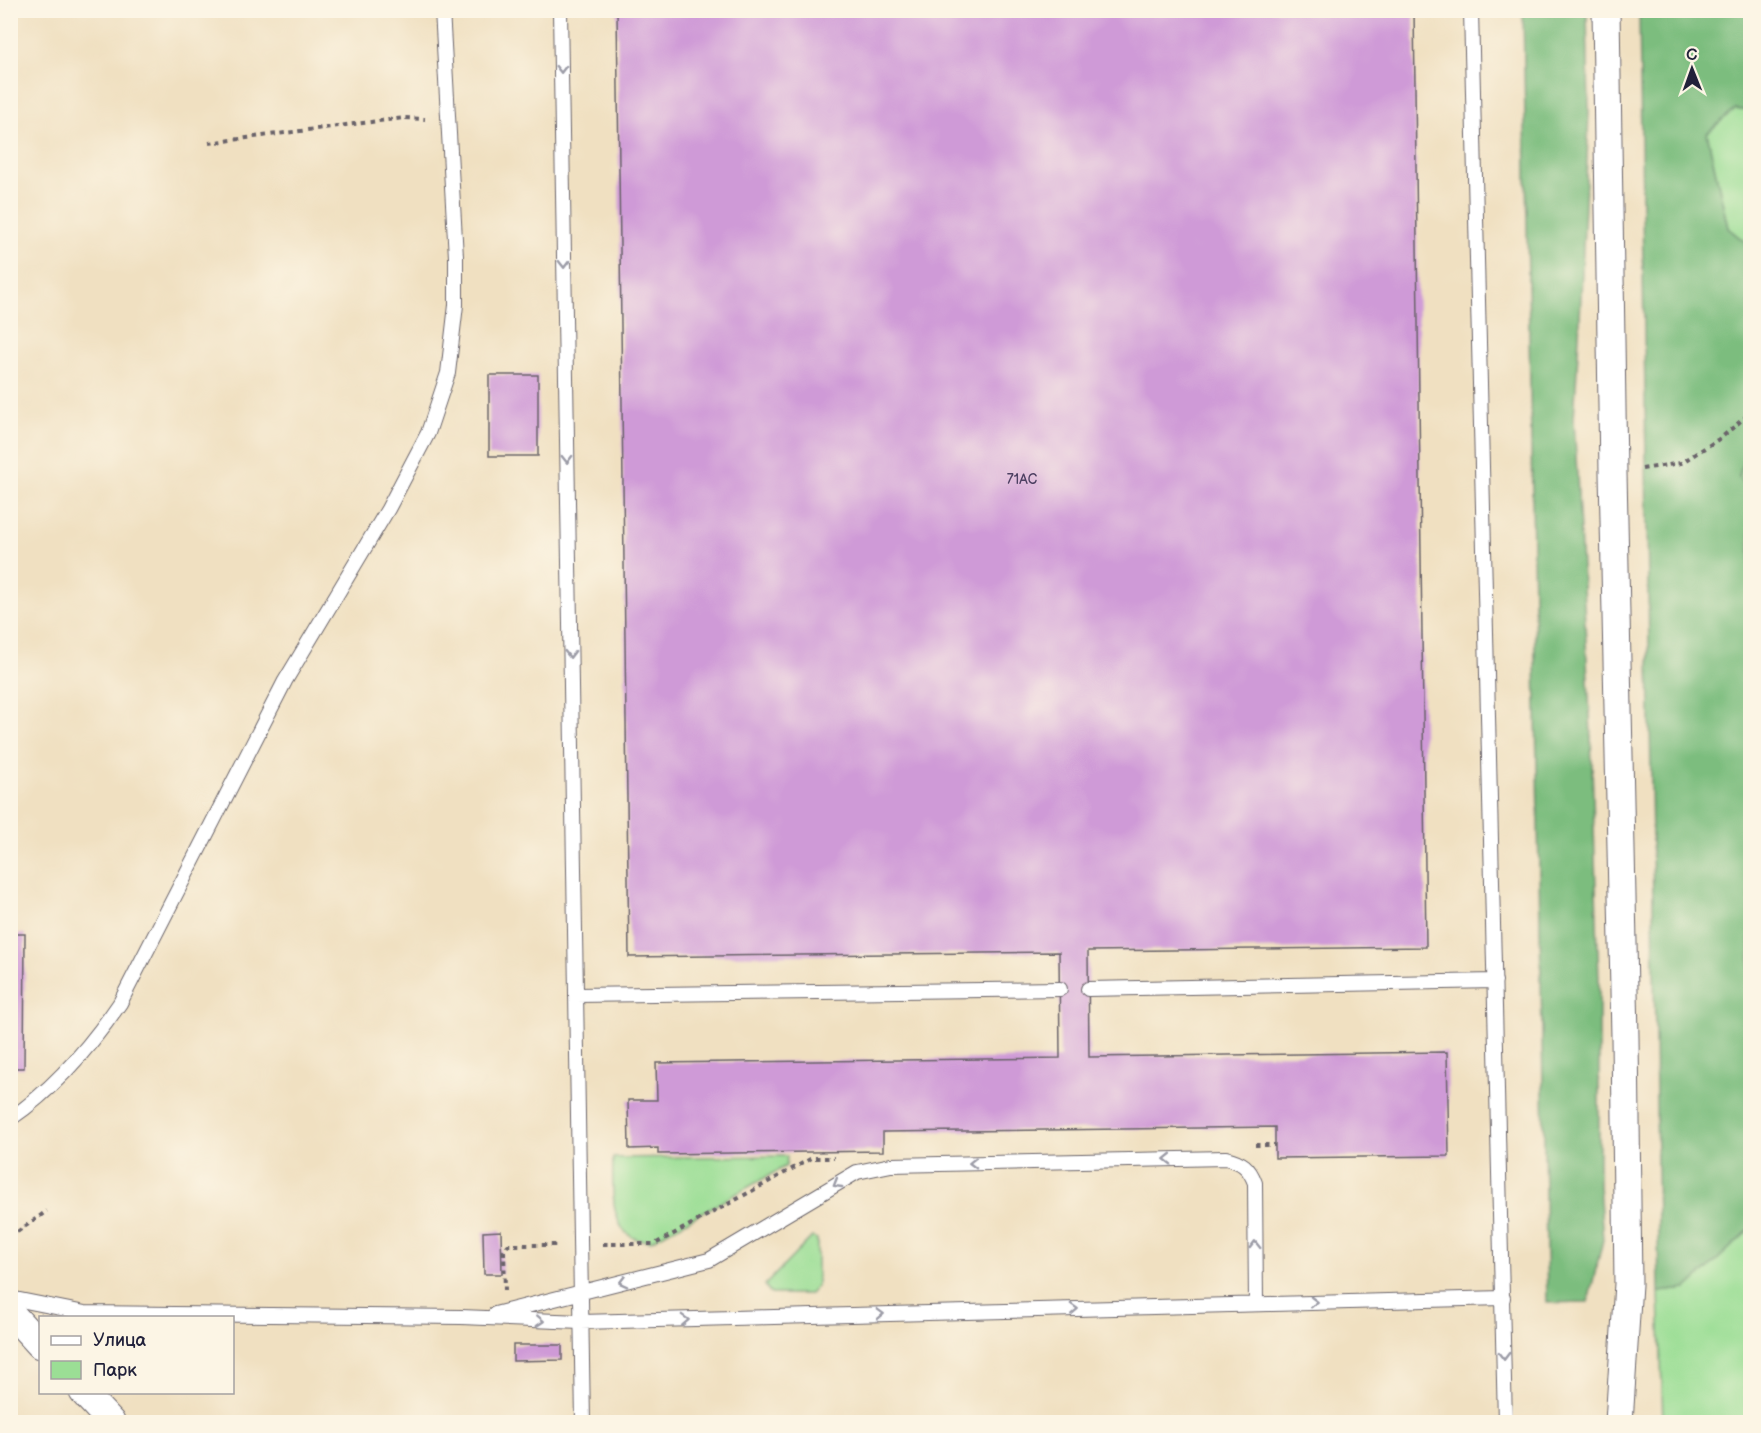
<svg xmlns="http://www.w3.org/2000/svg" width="1761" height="1433" font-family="'Balsamiq Sans',sans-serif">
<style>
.green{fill:#9bde95;stroke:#5e8068;stroke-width:1.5}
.forest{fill:#7cbd7e;stroke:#4f705c;stroke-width:1.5}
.building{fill:#cf9ad7}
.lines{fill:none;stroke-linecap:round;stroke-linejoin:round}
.service-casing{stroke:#6a646a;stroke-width:16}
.minor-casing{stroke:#6a646a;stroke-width:29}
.path{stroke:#6a646a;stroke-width:4;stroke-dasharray:4.5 4.5;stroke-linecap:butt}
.service{stroke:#fff;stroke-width:14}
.minor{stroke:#fff;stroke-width:27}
.oneway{stroke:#9c9ca7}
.labels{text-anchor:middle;stroke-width:4.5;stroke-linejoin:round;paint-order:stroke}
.number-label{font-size:14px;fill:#4d4062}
</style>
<rect width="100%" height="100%" fill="#fcf5e5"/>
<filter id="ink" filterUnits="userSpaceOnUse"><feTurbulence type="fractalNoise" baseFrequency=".0167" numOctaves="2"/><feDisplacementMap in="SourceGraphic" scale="12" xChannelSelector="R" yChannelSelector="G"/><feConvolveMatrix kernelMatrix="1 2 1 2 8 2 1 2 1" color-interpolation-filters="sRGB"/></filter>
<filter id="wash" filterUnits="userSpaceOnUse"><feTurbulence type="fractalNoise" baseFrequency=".008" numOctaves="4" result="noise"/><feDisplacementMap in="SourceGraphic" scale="24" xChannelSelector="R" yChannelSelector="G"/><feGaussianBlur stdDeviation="1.35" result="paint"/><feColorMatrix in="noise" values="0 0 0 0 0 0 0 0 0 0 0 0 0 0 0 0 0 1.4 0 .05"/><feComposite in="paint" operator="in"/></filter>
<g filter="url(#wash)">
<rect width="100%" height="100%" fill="#f0e0c1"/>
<path class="green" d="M1735,109L1750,111V246L1728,228L1707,133Z
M1750,433V497L1739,477Z
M787,1156L786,1166L651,1241C647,1240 641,1241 637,1239C608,1231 613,1182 613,1158Z
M1750,1229V1422H1663L1659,1292L1686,1289Z
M812,1237L817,1239V1286L810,1294H771L765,1285Z"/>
<path class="forest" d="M1523,11H1587L1589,112L1580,319L1574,419L1591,735L1599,980V1185L1603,1240L1588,1302L1547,1303Z
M1639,11H1750V111L1735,109L1707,133L1728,228L1750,246V433L1739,477L1750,497V1229L1686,1289L1659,1292Z"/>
<g id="blocks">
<path class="building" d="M617,10H1414L1426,947L1088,951L1089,1057L1447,1052L1449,1156L1275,1158V1127L883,1132V1151L658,1154V1148L629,1149L628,1100H657L656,1063L1060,1058L1059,952L629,957Z
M489,375H538V456H489Z
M10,934H25L24,1068H10Z
M501,1231L502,1274H484L483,1232Z
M513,1345H562V1360L513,1361Z"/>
</g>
</g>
<g filter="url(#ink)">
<use href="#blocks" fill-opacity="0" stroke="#6a646a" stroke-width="1.5"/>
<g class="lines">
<g class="service-casing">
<path id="service" d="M560,10L583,1422
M1471,10L1505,1422
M1088,989L1495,981
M576,995L1060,989
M10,1119C54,1089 90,1047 120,1003L285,681L388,509L428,433L448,373L456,305V257L442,10
M10,1298L85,1313L461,1317L581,1322L1503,1298
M495,1314L709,1260L857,1172L891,1165L1226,1158C1242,1162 1249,1167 1255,1183L1256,1304"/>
</g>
<g class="minor-casing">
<path id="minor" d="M1606,10L1613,473L1625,1037L1628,1284L1619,1422
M10,1312L40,1345
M83,1392L111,1422"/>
</g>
<path class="path" d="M209,143L346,125L404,118L425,119
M1642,469L1681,463L1722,437L1750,413
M1255,1145H1275
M10,1237L47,1211
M603,1244H655L812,1158H834
M505,1291L504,1251L508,1245H559"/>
<use href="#service" class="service"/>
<use href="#minor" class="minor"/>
</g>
<defs><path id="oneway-chevron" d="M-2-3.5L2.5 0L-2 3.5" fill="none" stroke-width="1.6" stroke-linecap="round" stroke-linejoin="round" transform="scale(1.5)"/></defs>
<g class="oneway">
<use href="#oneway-chevron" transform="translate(561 69) rotate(89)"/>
<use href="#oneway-chevron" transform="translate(564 264) rotate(89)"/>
<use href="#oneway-chevron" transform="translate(567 459) rotate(89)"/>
<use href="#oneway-chevron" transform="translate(570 654) rotate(89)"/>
<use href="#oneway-chevron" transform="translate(1168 1159) rotate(179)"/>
<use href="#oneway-chevron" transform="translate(973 1163) rotate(179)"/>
<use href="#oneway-chevron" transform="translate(837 1184) rotate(149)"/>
<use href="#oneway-chevron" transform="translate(1255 1245) rotate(-91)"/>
<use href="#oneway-chevron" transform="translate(623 1282) rotate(166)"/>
<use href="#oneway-chevron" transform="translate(1314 1302) rotate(-1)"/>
<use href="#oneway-chevron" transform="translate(1074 1309) rotate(-2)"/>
<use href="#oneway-chevron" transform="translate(880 1314) rotate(-2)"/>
<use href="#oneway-chevron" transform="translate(685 1320) rotate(-2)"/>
<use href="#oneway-chevron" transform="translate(540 1321) rotate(3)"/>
<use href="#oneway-chevron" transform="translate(1504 1356) rotate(89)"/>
</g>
</g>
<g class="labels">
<g class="number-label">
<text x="1022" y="484">71АС</text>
</g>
</g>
<rect width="1761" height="1433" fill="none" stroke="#fcf5e5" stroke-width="36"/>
<rect x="39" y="1316" width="195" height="78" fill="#fcf5e5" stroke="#a5a1a1" stroke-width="1.5"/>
<rect x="51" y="1336" width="30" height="9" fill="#ffffff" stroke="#a5a1a1" stroke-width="1.5"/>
<text x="93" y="1346" font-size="18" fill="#22223b">Улица</text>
<rect x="51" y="1361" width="30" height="18" fill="#9bde95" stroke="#a5a1a1" stroke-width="1.5"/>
<text x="93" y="1376" font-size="18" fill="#22223b">Парк</text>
<g transform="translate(1692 69) rotate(359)" stroke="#fcf5e5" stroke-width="4.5" paint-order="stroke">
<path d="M0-4.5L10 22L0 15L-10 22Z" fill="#22223b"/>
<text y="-9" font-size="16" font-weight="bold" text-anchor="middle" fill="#22223b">С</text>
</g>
</svg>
